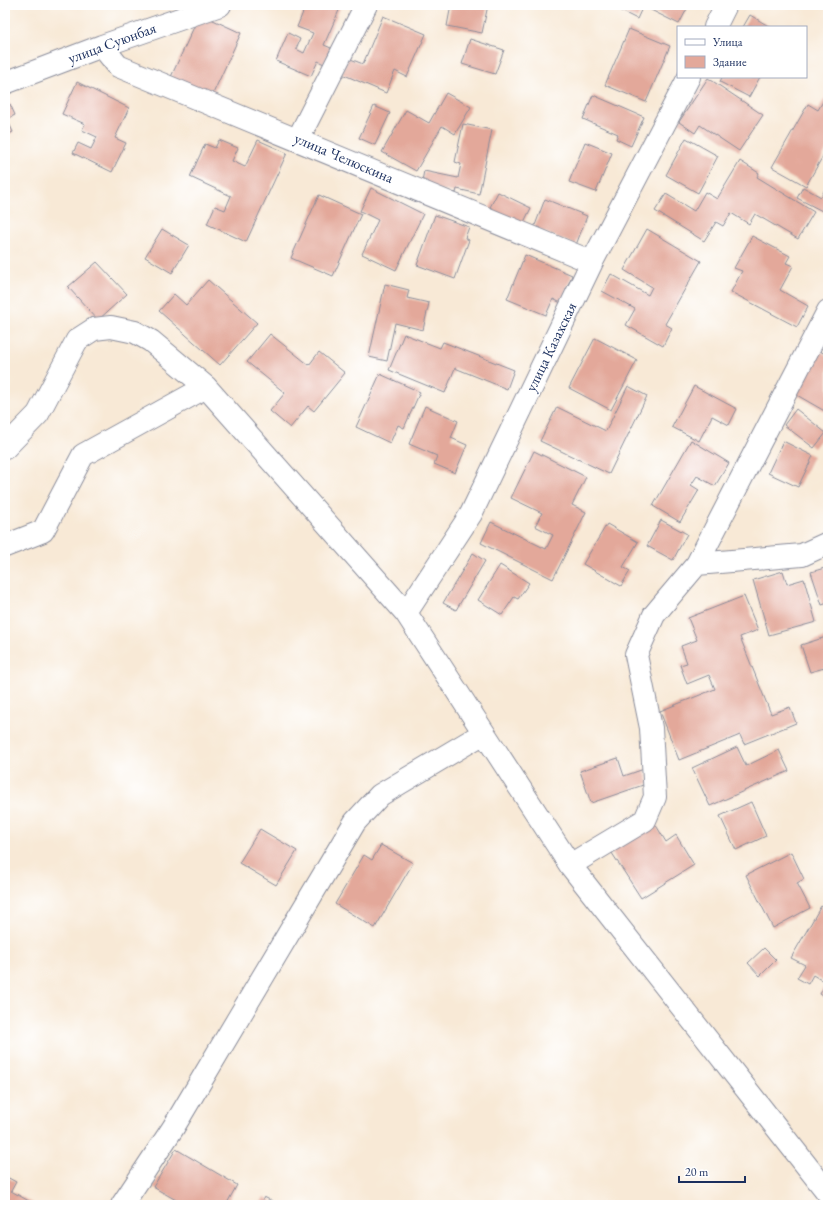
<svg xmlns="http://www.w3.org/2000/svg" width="833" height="1210" font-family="'EB Garamond',serif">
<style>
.building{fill:#e3a89a}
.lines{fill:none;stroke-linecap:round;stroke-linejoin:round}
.minor-casing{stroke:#8a8c9a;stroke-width:24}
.minor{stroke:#fff;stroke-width:22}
.labels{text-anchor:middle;stroke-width:3;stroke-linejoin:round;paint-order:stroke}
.street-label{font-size:15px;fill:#1b2f5e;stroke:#fff}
</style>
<rect width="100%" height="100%" fill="#fff"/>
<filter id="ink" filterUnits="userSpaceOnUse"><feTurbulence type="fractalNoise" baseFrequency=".025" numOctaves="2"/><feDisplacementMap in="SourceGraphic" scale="8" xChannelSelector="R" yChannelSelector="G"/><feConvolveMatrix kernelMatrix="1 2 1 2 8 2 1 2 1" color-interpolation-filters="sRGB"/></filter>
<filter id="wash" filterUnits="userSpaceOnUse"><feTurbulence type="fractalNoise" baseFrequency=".012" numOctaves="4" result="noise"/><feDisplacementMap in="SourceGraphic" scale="16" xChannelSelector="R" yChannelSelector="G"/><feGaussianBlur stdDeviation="0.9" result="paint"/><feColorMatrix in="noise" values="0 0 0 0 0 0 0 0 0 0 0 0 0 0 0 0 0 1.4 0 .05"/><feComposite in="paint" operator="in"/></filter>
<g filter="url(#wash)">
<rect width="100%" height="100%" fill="#f8e9d6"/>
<g id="blocks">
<path class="building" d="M306,5H333L340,8L324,45L331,48L324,64L318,61L311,76L276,61L288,33L300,39L296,49L304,53L313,33L297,27Z
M451,5H488L482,33L447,26Z
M609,5H689L679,24L643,6L637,19Z
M200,14L241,33L211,98L170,79Z
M750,15L770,27H743Z
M383,16L426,34L407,77L395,71L386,93L342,74L348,58L363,64Z
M629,29L670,46L646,102L605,85Z
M470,39L504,50L495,74L462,64Z
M722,77H760L749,97L720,82Z
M708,78L763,115L739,151L700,125L695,133L679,122Z
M77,82L129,108L115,138L126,143L112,172L73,153L78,143L91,149L97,137L82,130L85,124L62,114Z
M446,93L471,107L455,134L442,126L416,171L382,152L406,110L429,123Z
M828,93V147L806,186L772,167L808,104L818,110Z
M593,95L644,117L631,146L616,139L618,134L583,119Z
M10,104L15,115L7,119L13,132L5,136V106Z
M374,106L390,113L375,145L359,138Z
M463,124L492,130L479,194L457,189L456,193L421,186L424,171L458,178L461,164L455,162Z
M686,138L718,156L698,193L666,175Z
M219,140L238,148L232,161L245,167L258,140L287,153L246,242L207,224L215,206L225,210L231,196L190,177L205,144L215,148Z
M585,142L612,153L596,192L569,182Z
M740,161L759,173L757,177L814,212L798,239L755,214L749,224L731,213L723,226L716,222L704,241L655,211L666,194L694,211L705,192L717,199Z
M828,183V214L797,198L803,187L821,197Z
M371,188L423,214L396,270L362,254L378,220L360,211Z
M498,192L531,208L521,228L488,211Z
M319,195L361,214L333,276L291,258Z
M545,199L587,216L576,245L534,228Z
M435,215L469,227L465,238L469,240L455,279L417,265Z
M162,229L189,245L172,273L145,257Z
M647,229L701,261L665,324L672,328L663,346L626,325L635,309L602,291L611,274L648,295L652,287L624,270Z
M752,236L790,256L786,263L793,266L780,290L808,306L797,327L731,292L742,271L734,268Z
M525,255L572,275L561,303L553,299L546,315L507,299Z
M97,262L127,294L98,320L68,287Z
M208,280L257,323L220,365L159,311L174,294L186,305Z
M385,284L409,290L407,298L429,303L423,330L395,323L387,361L369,357Z
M270,334L309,365L319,352L345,373L314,411L308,406L290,428L270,411L285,393L247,362Z
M404,334L440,348L443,342L514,370L507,389L455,368L445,393L389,370Z
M595,338L637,360L611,410L569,388Z
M820,351L828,356V413L795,394Z
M380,374L420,392L404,428L398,425L390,443L356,427Z
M628,386L647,396L609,474L540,441L557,407L606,431Z
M694,386L737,409L729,425L712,416L699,441L672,427Z
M425,406L458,421L451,438L467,445L455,473L434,464L437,456L409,444Z
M796,409L826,433L814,448L784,425Z
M691,440L729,463L715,486L697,476L691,485L699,490L680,522L653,506Z
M783,441L813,456L798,487L768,473Z
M534,451L586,477L572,505L586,512L553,579L481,543L491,522L546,549L553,535L535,526L542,513L511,498Z
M661,520L687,534L673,560L647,546Z
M607,524L638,542L623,567L630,571L621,586L583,564Z
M473,553L485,561L456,610L443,603Z
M500,565L529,583L518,599L514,597L502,615L478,600Z
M828,567V603L822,605L811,572Z
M783,571L787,584L804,579L816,622L769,635L753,580Z
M744,596L758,630L740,637L771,714L790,707L796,723L744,744L740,735L679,760L660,711L715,689L709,675L687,684L680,665L687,663L681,646L697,640L688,618Z
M826,637L828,644V667L810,672L801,645Z
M737,747L746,766L779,750L789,771L710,806L692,768Z
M618,758L624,776L644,769L649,783L591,803L580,771Z
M751,802L766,836L736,850L720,816Z
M654,822L666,842L676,835L694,865L641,898L610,850Z
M260,829L297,851L276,885L239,863Z
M381,845L413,863L375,928L335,904L364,855L372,860Z
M791,852L804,879L797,883L810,908L773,928L746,875Z
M821,906L828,910V999L820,994L826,983L813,975L808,984L797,978L805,965L791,958Z
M764,948L776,960L760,976L748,963Z
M176,1149L237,1185L226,1205H185L153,1187Z
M5,1176L16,1182L11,1191L36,1205H5Z
M264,1197L272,1201L270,1205H260Z"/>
</g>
</g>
<g filter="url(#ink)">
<use href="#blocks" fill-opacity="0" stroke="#8a8c9a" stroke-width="1"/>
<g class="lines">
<g class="minor-casing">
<path id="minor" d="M715,27L726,5
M102,46L118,66L592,262
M5,83L102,46L220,5
M298,139L366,5
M5,448L38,414L77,340L94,329L111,327L135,332L151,341L206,387L406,613L570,865L828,1193
M5,546L43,531L83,455L206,387
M697,564L802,555L828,543
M406,613L471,514L592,262L689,77
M570,865L645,820L655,797L651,728L636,655L654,615L697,564L828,311
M122,1205L173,1128L355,822L380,795L484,733"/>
</g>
<use href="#minor" class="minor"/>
</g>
</g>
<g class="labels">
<g class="street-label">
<text transform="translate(112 43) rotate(-20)" y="5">улица Суюнбая</text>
<text transform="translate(344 158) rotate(23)" y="5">улица Челюскина</text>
<text transform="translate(551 347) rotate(-64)" y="5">улица Казахская</text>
</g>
</g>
<rect width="833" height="1210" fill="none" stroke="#fff" stroke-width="20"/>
<rect x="677" y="26" width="130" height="52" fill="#ffffff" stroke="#a4acbf"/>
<rect x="685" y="39" width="20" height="6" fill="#ffffff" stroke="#a4acbf"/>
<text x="713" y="46" font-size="12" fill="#1b2f5e">Улица</text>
<rect x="685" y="56" width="20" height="12" fill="#e3a89a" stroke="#a4acbf"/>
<text x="713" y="66" font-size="12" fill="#1b2f5e">Здание</text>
<path d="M679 1176v6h66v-6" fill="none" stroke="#1b2f5e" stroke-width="2"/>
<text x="685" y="1176" font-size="12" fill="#1b2f5e" stroke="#ffffff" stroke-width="3" paint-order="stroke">20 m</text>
</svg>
